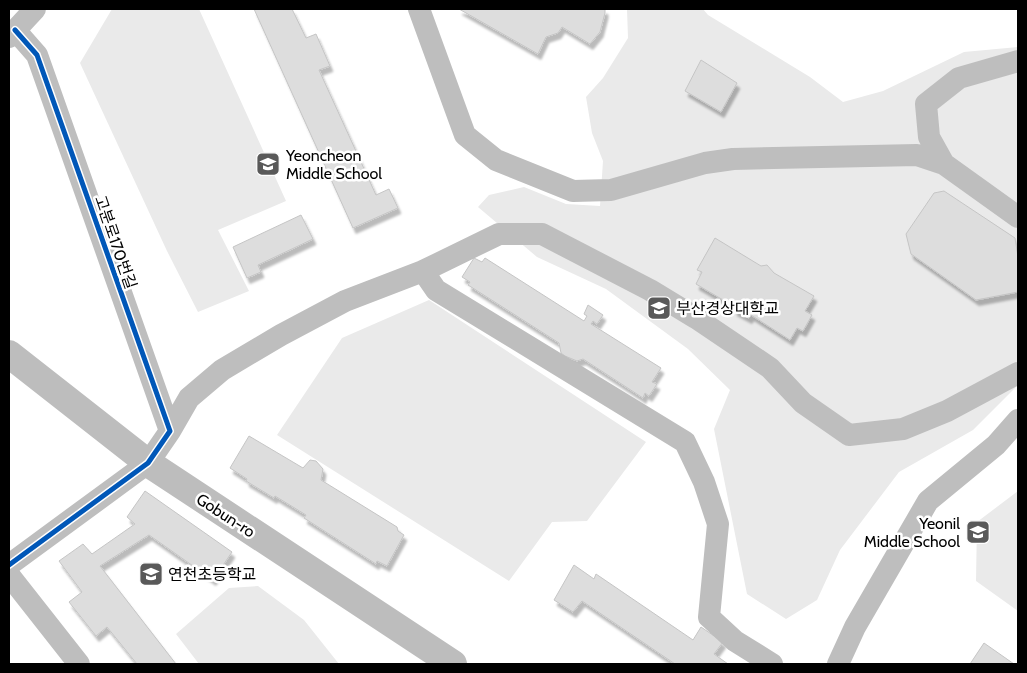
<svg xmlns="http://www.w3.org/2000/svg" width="1027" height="673" font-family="Cabin,'Noto Sans KR',sans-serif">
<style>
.green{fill:#eaeaea}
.building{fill:#ddd;stroke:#c5c5c5;filter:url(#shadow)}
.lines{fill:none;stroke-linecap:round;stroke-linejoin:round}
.minor{stroke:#bebebe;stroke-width:22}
.major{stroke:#bdbdbd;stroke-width:28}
.cycleway-casing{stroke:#fff;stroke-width:8}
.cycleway{stroke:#0057b8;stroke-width:5}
.labels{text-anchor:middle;stroke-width:5;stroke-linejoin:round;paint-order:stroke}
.poi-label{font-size:16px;fill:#000;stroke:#fff;text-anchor:start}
.street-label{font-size:16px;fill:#000;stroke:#fff}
</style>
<defs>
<filter id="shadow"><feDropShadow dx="3" dy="5.5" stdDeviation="1" flood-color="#0004"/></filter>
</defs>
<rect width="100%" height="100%" fill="#fff"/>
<path class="green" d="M112,9H199L286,201L218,230L249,291L198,312L167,251L80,63Z
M627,9H703L708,15L810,77L843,102L883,91L964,52L1018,47V385L973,430L899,472L840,550L817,600L786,619L747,594L714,429L730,390L688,349L606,289L537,257L478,207L489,195L524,187L566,204L600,206L603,161L592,133L586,97L603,78L628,38Z
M429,300L646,442L587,521L552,522L509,581L277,435L342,338Z
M1018,491V611L976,581L977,522Z
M258,586L304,620L339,664H199L176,634L229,588Z"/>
<path class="building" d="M254,9H292L306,38L316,34L330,66L319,70L376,195L389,189L398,208L353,228Z
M459,9H605V13L600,32L590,44L562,27L558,33L546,37L538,54Z
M701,60L737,83L721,112L685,91Z
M944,191L1015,238L1018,257V292L976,300L911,254L906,234L934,193Z
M301,215L313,239L258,265L261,272L247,278L233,247Z
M715,238L761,266L767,265L774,273L814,296L805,311L812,315L803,331L797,328L790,340L751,315L749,318L734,310L735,307L696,284L702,272L697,270Z
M474,258L482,262L485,258L584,321L587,316L584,314L588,305L603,315L597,324L593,321L591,324L661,368L652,382L657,384L649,396L645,393L643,398L583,359L577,361L565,356L561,353L559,343L468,285L470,282L462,277Z
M249,436L303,468L310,460L316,461L323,469L321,480L397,527L398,531L404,535L387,566L377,561L376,564L304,518L306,515L275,496L274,498L246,481L247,479L230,468Z
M145,491L232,552L213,580L149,535L100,566L176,664H137L107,627L96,636L69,602L82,592L59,561L83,544L92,554L135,524L127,517Z
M574,565L594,579L596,574L693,640L701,627L723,642L714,654L728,664H675L582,601L573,612L554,600Z
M984,643L1014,664H970Z"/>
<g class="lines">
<path class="minor" d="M419,9L465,135L496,160L573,191L611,190L705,163L733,159L917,155L944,164L1018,217
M9,37L35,9
M944,164L929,137L926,104L959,78L1018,61
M423,271L499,234H542L650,290L696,318L770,368L803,403L849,435L903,429L947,411L1018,373
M170,431L189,398L222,370L281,335L345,301L423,271L436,290L685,442L704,482L718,524L709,617L735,641L772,664
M9,565L148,463L170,431L37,55L15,30
M9,575L79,664
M838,664L855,627L928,501L996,445L1018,420"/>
<path class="major" d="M9,354L148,463L453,664"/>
<g class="cycleway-casing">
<path id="cycleway" d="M9,565L148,463L170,431L37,55L15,30"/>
</g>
<use href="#cycleway" class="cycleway"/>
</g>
<defs>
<g id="school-square" transform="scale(1.25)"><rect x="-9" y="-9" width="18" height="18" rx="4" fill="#595959" stroke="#fff"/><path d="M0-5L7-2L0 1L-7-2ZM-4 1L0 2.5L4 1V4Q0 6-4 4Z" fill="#fff"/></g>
<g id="university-square" transform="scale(1.25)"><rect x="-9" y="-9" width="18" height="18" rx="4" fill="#595959" stroke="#fff"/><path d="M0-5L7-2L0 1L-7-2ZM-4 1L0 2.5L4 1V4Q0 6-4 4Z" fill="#fff"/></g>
</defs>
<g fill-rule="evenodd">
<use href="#school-square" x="268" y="164"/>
<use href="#university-square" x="659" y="308"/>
<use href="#school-square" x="978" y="532"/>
<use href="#school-square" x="151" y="574"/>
</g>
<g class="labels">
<g class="poi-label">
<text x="286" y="161">Yeoncheon<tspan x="286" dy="18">Middle School</tspan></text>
<text x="676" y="314">부산경상대학교</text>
<text x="960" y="529" text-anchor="end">Yeonil<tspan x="960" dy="18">Middle School</tspan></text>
<text x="168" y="580">연천초등학교</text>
</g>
<g class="street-label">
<text transform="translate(116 242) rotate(71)" y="6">고분로170번길</text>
<text transform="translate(226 515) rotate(33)" y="6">Gobun-ro</text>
</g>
</g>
<rect width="1027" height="673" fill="none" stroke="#000000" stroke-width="20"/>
</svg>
